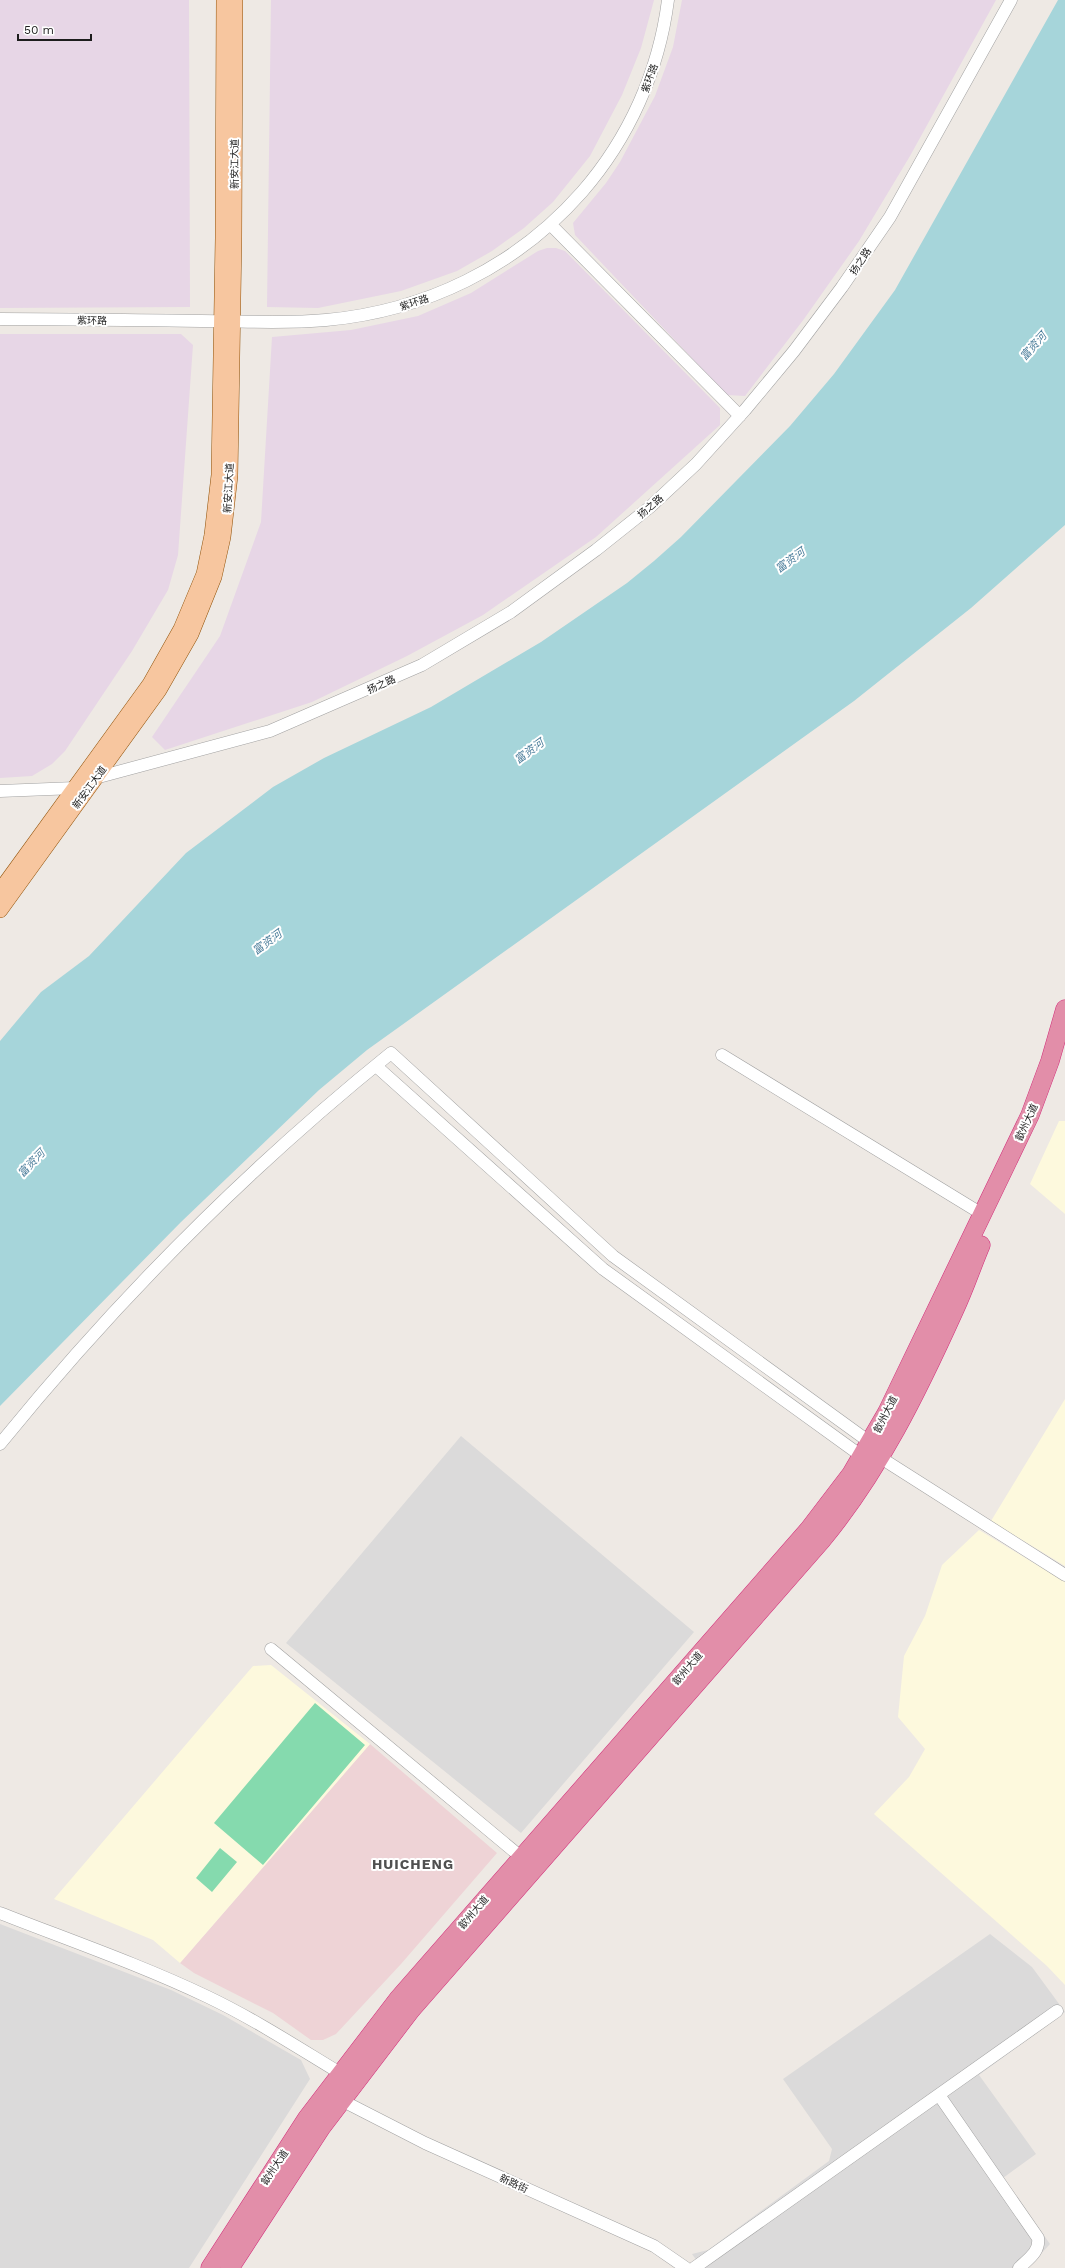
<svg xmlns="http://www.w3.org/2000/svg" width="1065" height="2268" font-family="'Work Sans','Noto Sans SC',sans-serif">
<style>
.residential{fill:#dbdada}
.commercial{fill:#eed3d6}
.industrial{fill:#e7d6e6}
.education{fill:#fdf9dd}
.pitch{fill:#85daae}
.water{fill:#a6d5da}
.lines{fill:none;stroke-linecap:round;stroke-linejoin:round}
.minor-casing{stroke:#a1a1a1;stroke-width:13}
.major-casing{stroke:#905107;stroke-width:16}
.highway-casing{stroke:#d12c79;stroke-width:19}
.minor{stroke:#fff;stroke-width:12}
.major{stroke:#f7c69f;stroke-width:15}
.highway{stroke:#e28ea9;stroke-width:18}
.labels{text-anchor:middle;stroke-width:4;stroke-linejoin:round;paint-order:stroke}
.street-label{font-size:10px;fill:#1d1d1d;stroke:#fff}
.water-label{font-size:11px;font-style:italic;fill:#487b99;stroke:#fff}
.district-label{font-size:14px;font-weight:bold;letter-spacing:1px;fill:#505050;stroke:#fff}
</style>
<rect width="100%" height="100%" fill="#eee9e4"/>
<path class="residential" d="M461,1436L694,1632L521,1833L286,1643Z
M0,1924L171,1990L223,2015L301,2060L310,2079L189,2268H0Z
M990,1934L1032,1967L1065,2012L979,2075L1036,2154L1003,2178L1050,2244L1028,2268H702L692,2254L708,2250L829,2161L832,2149L783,2079Z"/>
<path class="commercial" d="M370,1744L497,1853L401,1964L336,2034L323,2040H311L273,2013L194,1973L180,1963Z"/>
<path class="industrial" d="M0,0H189L190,307L0,308Z
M271,0H654L641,48L622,95L590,156L553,202L524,228L492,251L457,271L401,291L318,308L267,307Z
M682,0H996L910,156L859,241L804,319L745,396L727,395L575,235L573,223L606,183L620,162L655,96L673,47Z
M547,248H556L565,251L720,408V425L596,537L483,615L407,656L312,702L165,750L152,737L220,636L261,522L272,337L351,330L418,316L471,293L538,251Z
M0,334H181L193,345L178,555L168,590L132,651L65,751L52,764L32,776L0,778Z"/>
<path class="education" d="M1059,1121H1065V1214L1030,1184Z
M1065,1399V1566L991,1521Z
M979,1530L1065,1582V1985L1047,1966L874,1814L909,1777L925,1749L898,1717L904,1656L925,1616L942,1565Z
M271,1665L370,1744L180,1963L153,1940L54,1899L253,1666Z"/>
<path class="pitch" d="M315,1703L365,1745L263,1865L214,1823Z
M220,1848L237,1862L212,1892L196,1878Z"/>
<path class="water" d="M1058,0H1065V525L971,608L854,701L367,1050L319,1090L181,1222L0,1406V1041L41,992L89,956L186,853L273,787L324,758L431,707L541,642L627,583L654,561L681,537L790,426L834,374L895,290Z"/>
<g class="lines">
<g class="minor-casing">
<path id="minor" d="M550,224L740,416
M0,319C67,319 134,320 201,321C243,321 285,324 326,320C425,311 516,267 582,192C629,138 659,71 668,0
M95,778L270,731L422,665L511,612L596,550L650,507L696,464L745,410L794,351L842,287L890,217L1011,0
M0,791L75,788
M722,1055L982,1214
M376,1066L603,1269L867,1460
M0,1444C116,1301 247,1169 391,1053L613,1256L875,1446
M881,1458L1065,1575
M271,1649L521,1857
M0,1913C69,1940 141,1965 208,1997C254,2019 297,2047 340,2073
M939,2095L1038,2238C1040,2252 1028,2259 1019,2268
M341,2100L425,2143L654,2246L686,2268
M694,2268L1057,2011"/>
</g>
<g class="major-casing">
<path id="major" d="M0,891L150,684L181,629L204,574L212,535L219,475L223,238L224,0
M0,910L159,690L191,634L214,577L223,537L230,476L234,238L235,0"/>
</g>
<g class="highway-casing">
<path id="highway" d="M210,2268L307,2118L398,1999L809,1529L851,1474L887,1412L1030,1115L1050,1061L1065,1009
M230,2268L321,2128L411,2010L822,1540C879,1471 918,1391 955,1309C965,1288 972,1266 981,1245"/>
</g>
<use href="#minor" class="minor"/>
<use href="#major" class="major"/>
<use href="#highway" class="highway"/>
</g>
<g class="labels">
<g class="street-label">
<text transform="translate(649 78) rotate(-70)" y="4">紫环路</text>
<text transform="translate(234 164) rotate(-90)" y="4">新安江大道</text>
<text transform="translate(860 261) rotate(-56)" y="4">扬之路</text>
<text transform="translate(414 302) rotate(-18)" y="4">紫环路</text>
<text transform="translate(92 320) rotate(1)" y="4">紫环路</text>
<text transform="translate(228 488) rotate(-87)" y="4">新安江大道</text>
<text transform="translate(650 506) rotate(-41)" y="4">扬之路</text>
<text transform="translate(381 684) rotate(-24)" y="4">扬之路</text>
<text transform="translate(89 787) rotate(-54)" y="4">新安江大道</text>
<text transform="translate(1026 1122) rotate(-65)" y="4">歙州大道</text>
<text transform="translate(885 1414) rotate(-63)" y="4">歙州大道</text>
<text transform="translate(687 1668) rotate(-49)" y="4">歙州大道</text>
<text transform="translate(473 1912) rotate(-49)" y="4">歙州大道</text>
<text transform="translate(274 2167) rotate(-56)" y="4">歙州大道</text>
<text transform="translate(514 2183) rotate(24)" y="4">新路街</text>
</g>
<g class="water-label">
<text transform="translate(1033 346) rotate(-48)" y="4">富资河</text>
<text transform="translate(790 560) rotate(-36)" y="4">富资河</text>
<text transform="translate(529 751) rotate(-36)" y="4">富资河</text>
<text transform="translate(267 942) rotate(-36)" y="4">富资河</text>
<text transform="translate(31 1163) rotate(-46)" y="4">富资河</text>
</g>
<g class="district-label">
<text x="413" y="1869">HUICHENG</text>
</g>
</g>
<path d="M18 34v6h73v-6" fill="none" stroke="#1d1d1d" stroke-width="2"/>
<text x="24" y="34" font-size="12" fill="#1d1d1d" stroke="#ffffff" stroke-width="3" paint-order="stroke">50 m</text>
</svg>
